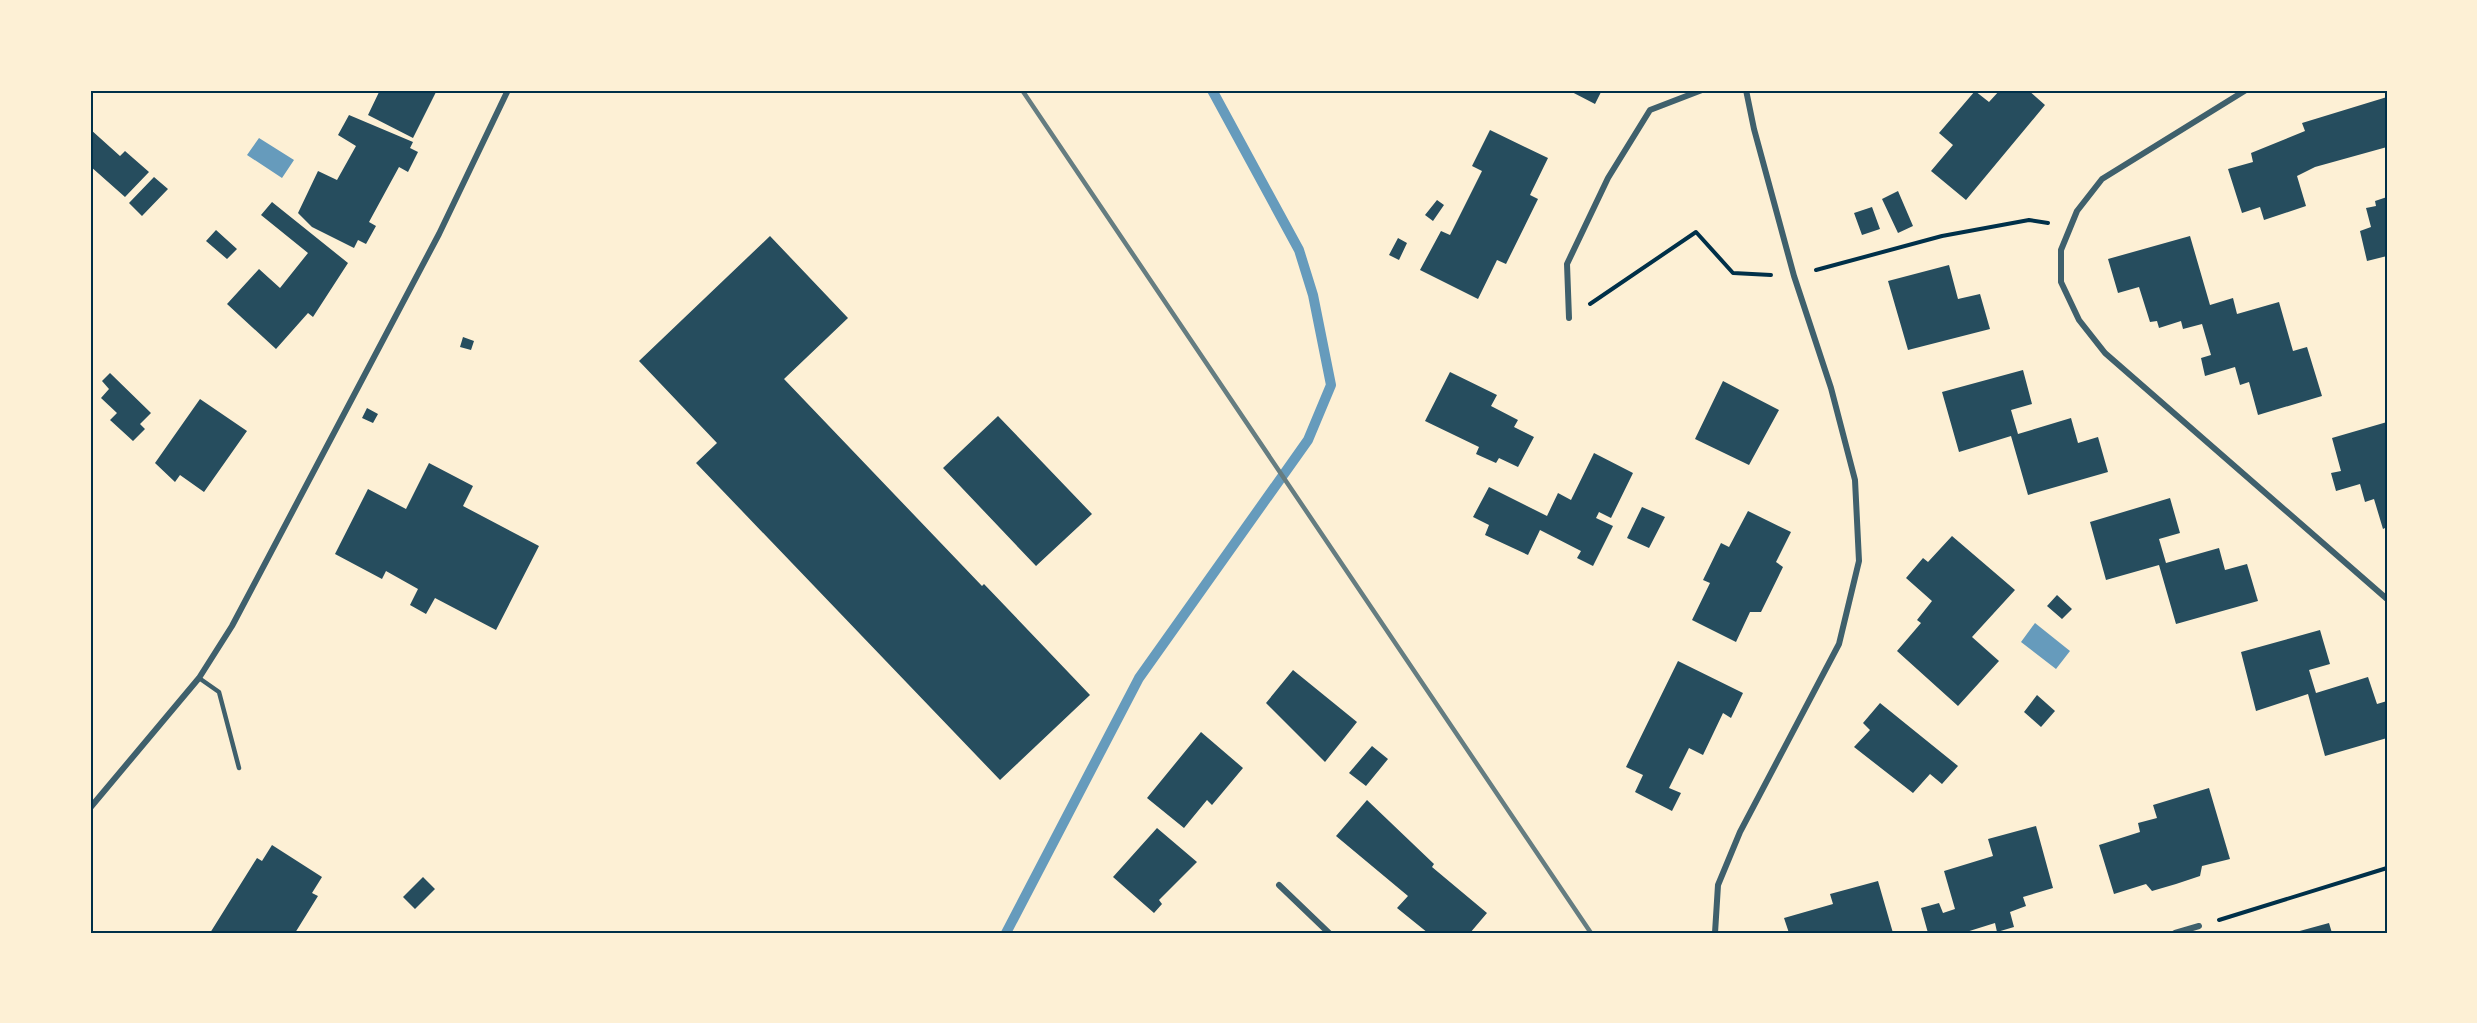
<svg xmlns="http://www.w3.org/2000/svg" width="2477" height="1023" font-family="'DM Sans',sans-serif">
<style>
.water{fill:#669bbc}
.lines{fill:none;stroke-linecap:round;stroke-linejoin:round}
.stream{stroke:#669bbc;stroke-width:10}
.building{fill:#264d5e}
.path{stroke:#003049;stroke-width:4}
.service{stroke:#3f606c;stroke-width:4.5}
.minor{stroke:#3f606c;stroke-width:6}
.rail{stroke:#657d81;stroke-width:4.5}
.neatline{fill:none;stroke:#003049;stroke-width:2}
</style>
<rect width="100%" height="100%" fill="#fdf0d5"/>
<path class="water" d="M259,138L294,160L282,178L247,155Z
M2035,623L2070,651L2056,669L2021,642Z"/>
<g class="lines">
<path class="stream" d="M1006,933L1139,678L1308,440L1331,385L1313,295L1299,250L1212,90"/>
</g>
<path class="building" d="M380,90H437L413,138L368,115Z
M1568,90H1602L1595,104Z
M2000,90H2028L2045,105L1966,200L1931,171L1953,145L1939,133L1975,91L1989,102Z
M2387,97V147L2315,167L2297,176L2306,206L2264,220L2260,207L2242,213L2228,169L2253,162L2251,153L2305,131L2302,123Z
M349,115L413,142L410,148L418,152L408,172L399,167L369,222L376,226L366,244L358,240L354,248L312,227L298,213L318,171L337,180L356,146L338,135Z
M90,129L120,156L125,151L149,172L125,197L90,166Z
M1490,130L1548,158L1530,195L1538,199L1506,264L1497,260L1478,299L1420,270L1441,231L1450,235L1482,171L1472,166Z
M154,177L168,189L142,216L129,203Z
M1898,191L1913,226L1898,233L1882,199Z
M2387,197V256L2367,261L2360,231L2371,227L2366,208L2376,206L2375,201Z
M1437,200L1444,205L1433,221L1425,215Z
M272,202L348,263L313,317L308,313L276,349L227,304L259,269L280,288L308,253L261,215Z
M1872,207L1880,229L1862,235L1854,213Z
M216,230L237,249L227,259L206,241Z
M770,236L848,318L784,379L982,586L984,584L1090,695L1000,780L696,463L717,443L639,361Z
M2190,236L2210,305L2233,298L2237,314L2279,302L2293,351L2307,347L2322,396L2258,415L2249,382L2240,385L2235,367L2205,376L2201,358L2211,355L2202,324L2183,329L2181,321L2159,328L2157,321L2150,322L2139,287L2118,293L2108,259Z
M1398,238L1407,243L1399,260L1389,255Z
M1949,265L1958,299L1980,294L1990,329L1908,350L1888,281Z
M463,337L474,341L471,350L460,347Z
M2023,370L2032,404L2011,410L2018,434L2071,418L2078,443L2098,437L2108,472L2028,495L2011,436L1959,452L1942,392Z
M1450,372L1497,395L1491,406L1518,420L1514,427L1534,437L1518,467L1499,458L1496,463L1476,454L1479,447L1425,421Z
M110,373L151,413L140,424L145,429L133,441L110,420L117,413L101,398L109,389L102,381Z
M1723,381L1779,410L1749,465L1695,439Z
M200,399L247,431L204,492L180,475L175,482L155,463Z
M367,408L378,414L373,423L362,418Z
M998,416L1092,514L1036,566L943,468Z
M2387,422V527L2383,529L2374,499L2365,502L2360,484L2336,491L2331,473L2341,471L2332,438Z
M1594,453L1633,473L1611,518L1599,512L1596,518L1613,526L1593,566L1577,558L1581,551L1540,530L1528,555L1485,535L1489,525L1473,517L1489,487L1547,516L1558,493L1571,500Z
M429,463L473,486L463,506L539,546L496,630L435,598L426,614L410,605L418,589L386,571L382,579L335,554L368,489L406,509Z
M2170,498L2180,533L2159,539L2166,563L2219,548L2225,570L2247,564L2258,601L2176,624L2159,565L2106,580L2090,522Z
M1642,507L1665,517L1649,548L1627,538Z
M1748,511L1791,532L1776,562L1783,567L1761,612H1750L1736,642L1692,620L1710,583L1703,580L1721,543L1729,547Z
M1952,536L2015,590L1972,637L1999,661L1958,706L1897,651L1921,623L1917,620L1932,601L1906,578L1923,558L1928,562Z
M2057,595L2072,609L2062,619L2047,606Z
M2320,630L2330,664L2309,670L2316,693L2368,677L2377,704L2387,701V738L2325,756L2308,694L2256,711L2241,652Z
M1678,661L1743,693L1731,718L1723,713L1703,755L1689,748L1669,788L1681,793L1672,811L1635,792L1643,775L1626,767Z
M1293,670L1357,722L1325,762L1266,703Z
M2037,695L2055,711L2041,727L2024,712Z
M1880,703L1958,766L1942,784L1930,774L1913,793L1854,747L1870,730L1863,723Z
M1201,732L1243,768L1212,805L1207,800L1184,828L1147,798Z
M1372,746L1388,759L1366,786L1349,773Z
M2209,788L2230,859L2202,866L2200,876L2176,884L2152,891L2146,884L2114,894L2099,845L2140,832L2138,823L2157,818L2153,805Z
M1367,800L1434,864L1432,867L1487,913L1470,933H1428L1397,908L1408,896L1336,836Z
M2036,826L2053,888L2023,897L2026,906L2010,912L2014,927L1997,932L1995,923L1963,933H1928L1921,908L1939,903L1943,913L1955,909L1944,871L1993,856L1988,839Z
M1157,828L1197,862L1159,900L1162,904L1154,913L1113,877Z
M272,845L322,877L312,893L318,896L295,933H210L257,858L262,861Z
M423,877L435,889L415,909L403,897Z
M1878,881L1893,933H1789L1784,918L1833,904L1830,894Z
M2329,923L2332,933H2297L2296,932Z"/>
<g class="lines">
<path class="path" d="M1816,270L1942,236L2029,220L2048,223
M1590,304L1696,232L1733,273L1771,275
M2219,920L2387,868"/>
<path class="service" d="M199,678L219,692L239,768"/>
<path class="minor" d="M2246,90L2102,179L2077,211L2061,250V282L2079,320L2105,353L2387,599
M1569,318L1567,264L1608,178L1650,110L1702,90
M90,808L199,678L232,626L439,234L508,90
M1279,885L1329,933
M1715,933L1718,885L1740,832L1839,644L1859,561L1855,480L1831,388L1794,276L1754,129L1746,90
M2175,933L2199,926"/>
<path class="rail" d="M1022,90L1591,933"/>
</g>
<rect width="2477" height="1023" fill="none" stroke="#fdf0d5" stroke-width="183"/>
<rect x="92" y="92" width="2294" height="840" class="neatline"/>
</svg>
